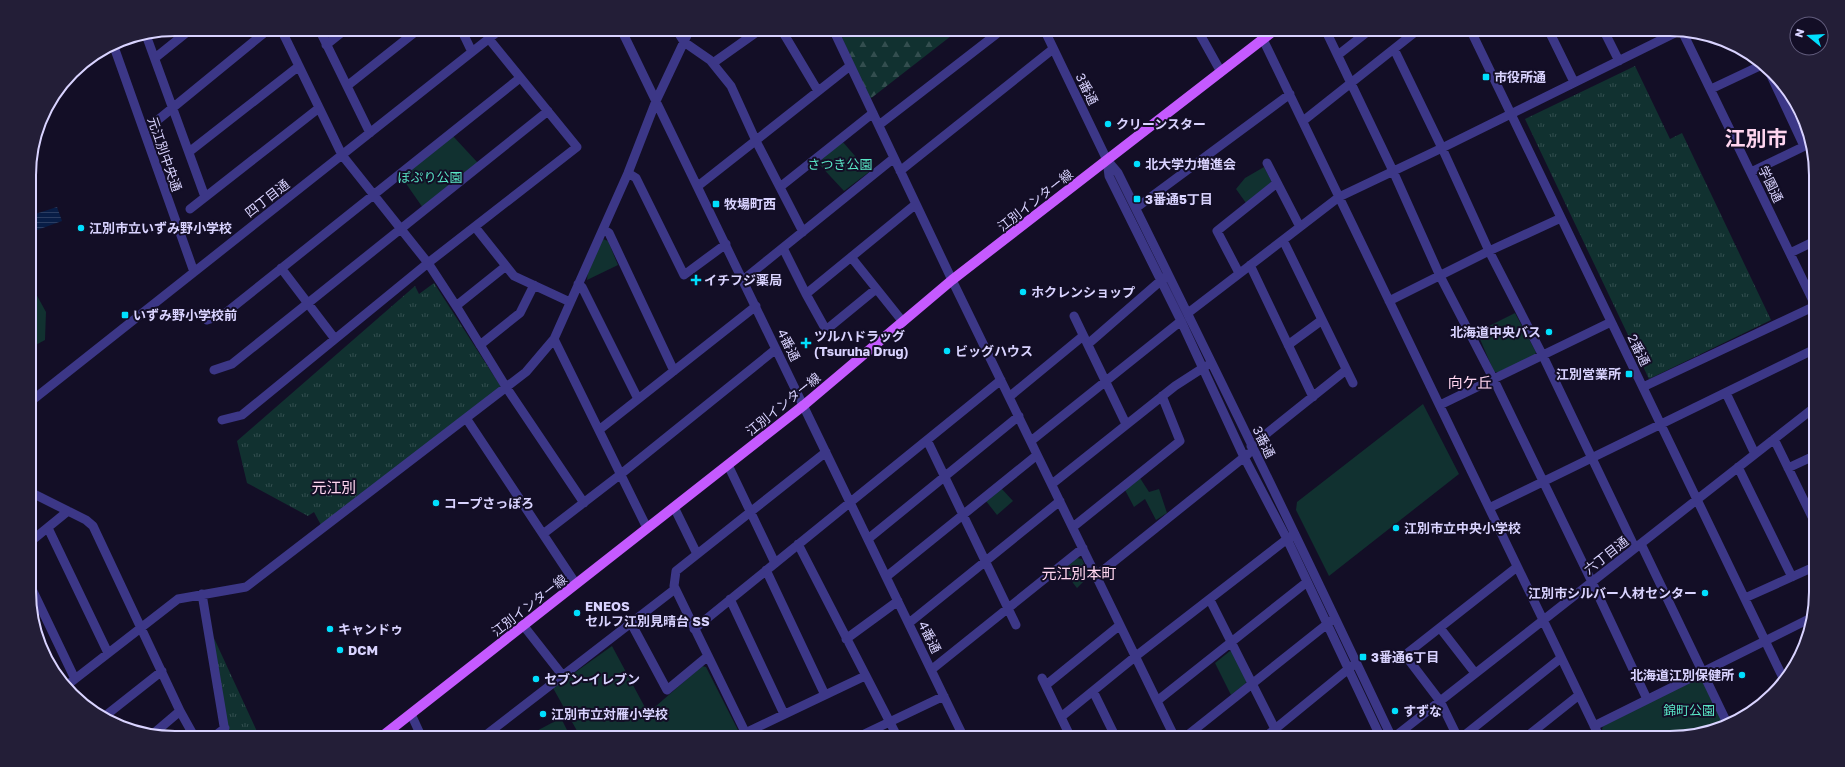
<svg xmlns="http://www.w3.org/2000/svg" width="1845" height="767" font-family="'Golos Text','Noto Sans JP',sans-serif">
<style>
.grass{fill:url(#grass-tufts)}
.forest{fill:url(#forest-firs)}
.park{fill:#113130}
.water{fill:url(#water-rules)}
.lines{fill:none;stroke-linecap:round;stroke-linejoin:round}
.minor{stroke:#3c3787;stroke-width:9}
.major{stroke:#c55aff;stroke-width:10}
.poi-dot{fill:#00dffe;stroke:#130e26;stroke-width:1.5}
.labels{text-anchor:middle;stroke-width:4;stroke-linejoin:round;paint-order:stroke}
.poi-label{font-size:13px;font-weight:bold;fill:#d9d3ff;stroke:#130e26;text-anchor:start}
.street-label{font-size:13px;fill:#d9d3ff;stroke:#130e26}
.park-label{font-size:13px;fill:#59e5c5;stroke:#130e26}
.quarter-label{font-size:15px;fill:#ffd5ef;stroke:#130e26}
.town-label{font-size:21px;font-weight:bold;fill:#ffd5ef;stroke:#130e26}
.rim{fill:none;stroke:#d9d3ff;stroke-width:2}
</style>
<defs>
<pattern id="grass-tufts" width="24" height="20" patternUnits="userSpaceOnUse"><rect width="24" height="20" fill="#113130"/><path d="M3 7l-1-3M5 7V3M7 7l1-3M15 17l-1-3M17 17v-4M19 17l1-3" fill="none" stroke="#334e4f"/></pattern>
<pattern id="forest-firs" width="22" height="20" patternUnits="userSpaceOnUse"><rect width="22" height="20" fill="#113130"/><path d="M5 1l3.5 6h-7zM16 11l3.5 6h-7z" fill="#334e4f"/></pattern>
<pattern id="water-rules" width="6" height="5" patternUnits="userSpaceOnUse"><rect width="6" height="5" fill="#081d46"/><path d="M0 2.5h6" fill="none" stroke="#2b3d62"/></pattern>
</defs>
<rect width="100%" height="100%" fill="#130e26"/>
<path class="grass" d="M1635,66L1670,139L1682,133L1771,320L1649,379L1525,119Z
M434,283L501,387L321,525L314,512L308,516L247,483L237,441L415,286L419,294Z
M1076,558L1082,559L1089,576L1077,588L1062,569Z
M213,636L260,738H229Z"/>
<path class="forest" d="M838,29H960L870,99Z"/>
<path class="park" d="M452,135L478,163L423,208L400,175Z
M842,141L869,172L844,191L818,163Z
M1264,167L1272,182L1246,203L1236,189L1245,178Z
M603,239L608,241L618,265L587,280L588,271Z
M30,283L46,312L45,340L30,348Z
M1515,313L1536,352L1535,355L1499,372H1494L1477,332Z
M1423,404L1459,474L1329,576L1296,510L1297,502Z
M1140,478L1149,492L1159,489L1167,513L1156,520L1145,499L1134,507L1125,490Z
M1001,488L1013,501L997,515L986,501Z
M612,646L648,713L702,666L706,667L742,738H581L553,688Z
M1230,651L1233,652L1247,680L1245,684L1231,695L1215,663Z
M1698,678L1703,682L1725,726C1691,743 1643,738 1606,738L1602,729L1604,724Z
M561,718L571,738H527L529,735Z"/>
<path class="water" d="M57,207L62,221L29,233V216Z"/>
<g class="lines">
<path class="minor" d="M281,29L342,155L428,263L458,309L506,387L584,503
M319,29L370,133
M461,29L472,52
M621,29L964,738
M676,29L684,42L710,60L731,86L756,141L803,232
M781,29L818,91
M833,29L952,280L1175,738
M1044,29L1107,160L1109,176L1181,321L1244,457L1287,539L1381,738
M1197,29L1221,72
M1258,29L1600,738
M1325,29L1393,171L1440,276L1494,380L1592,582L1647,699
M1470,29L1785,682
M1548,29L1574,82
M1603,29L1619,61
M1682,31L1815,305
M146,35L205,197
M113,44L194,272
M326,45L346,29
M1394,49L1442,148L1489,251L1543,356L1635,548
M1338,55L1371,29
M155,58L191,29
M713,63L761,29
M1767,67L1804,146
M347,86L419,29
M1711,89L1764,64
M159,119L269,29
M1303,121L1419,29
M879,125L1003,29
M1809,144L1815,157
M189,152L299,66
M1107,160L1118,173C1211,360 1303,549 1392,738
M1267,163L1300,227
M900,171L1053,49
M1751,172L1809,144
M628,173L636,178L684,275L726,244
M698,186L850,66
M780,187L873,113
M1136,208L1290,94
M190,209L319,108
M475,227L514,276L570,302
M603,229L609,233L674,371
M1283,240L1353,383
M783,248L806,294L826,330L876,289
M1790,253L1815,241
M851,257L903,322
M1250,265L1313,397
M281,268L335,339
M1239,273L1217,231L1277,183
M743,280L894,158
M578,284L582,287L638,399
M806,294L916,204
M1389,301L1489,251L1561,218
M456,306L506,266
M1188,313L1339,197L1442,148L1679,31
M1074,316L1126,424
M207,320L223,315L520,78
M554,339L647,528
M1088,344L1165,277
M480,345L520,313L534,285
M1288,345L1322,320
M214,370L232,364L548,111
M1643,387L1815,306
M1726,393L1755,454
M1009,397L1083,336
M30,402L501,29
M1440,405L1611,322
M466,418L576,584
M222,420L242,415L428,263L577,147L489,39
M599,430L756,306
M1774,439L1816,525
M927,440L1016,625
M1031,441L1181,321
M1251,446L1346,370
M728,465L775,563
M1738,467L1792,577
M1788,468L1816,455
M1052,484L1175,386L1206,366
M30,492L86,520L93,526L180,711L195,738
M674,507L697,554
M1489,508L1815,349
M1073,527L1180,441L1162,396
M48,528L108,653
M543,534L621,474L776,349
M868,539L1019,416
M30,542L68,511
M798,544L898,738
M1641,544L1728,725
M766,570L825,695
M1096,576L1248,454
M886,577L1037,455
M30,585L75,679
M202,594L226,738
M1745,598L1816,566
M730,599L784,714
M1210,600L1275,729
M631,623L667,690L708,656
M909,623L1060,501
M523,625L563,676
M1440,628L1475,673
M694,629L1001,380
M846,639L898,601
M931,670L1083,548
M1042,678L1071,738
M1046,685L1120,625
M66,686L178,599L246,587L526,372L554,339L628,173L656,101L690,29
M1093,691L1116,738
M1157,701L1307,582
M411,714L422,738
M105,716L162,671
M1061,717L1136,656L1291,536
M1594,726L1811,618
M745,733L865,676
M153,734L180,711
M212,738L225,728
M482,738L675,589
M748,738L674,586L676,571L826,452
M856,738L944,696
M1184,738L1331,621
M1264,738L1352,666
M1393,738L1815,407
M1458,738L1440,701L1405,655L1517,567
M1461,738L1561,658
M1525,738L1579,695"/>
<path class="major" d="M380,738L804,405L952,280L1276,29"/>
</g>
<g class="poi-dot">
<rect x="1482" y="73" width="8" height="8" rx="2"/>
<circle cx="1108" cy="124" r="4"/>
<circle cx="1137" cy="164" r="4"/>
<rect x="1133" y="195" width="8" height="8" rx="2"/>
<rect x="712" y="200" width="8" height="8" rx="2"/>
<circle cx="81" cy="228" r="4"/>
<path d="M694 274h4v4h4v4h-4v4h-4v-4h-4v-4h4z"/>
<circle cx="1023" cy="292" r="4"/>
<rect x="121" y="311" width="8" height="8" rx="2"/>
<circle cx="1549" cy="332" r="4"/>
<path d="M804 337h4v4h4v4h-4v4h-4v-4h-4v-4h4z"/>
<circle cx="947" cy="351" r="4"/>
<rect x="1625" y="370" width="8" height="8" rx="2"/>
<circle cx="436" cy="503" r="4"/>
<circle cx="1396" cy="528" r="4"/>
<circle cx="1705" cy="593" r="4"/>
<circle cx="577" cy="613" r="4"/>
<circle cx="330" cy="629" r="4"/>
<circle cx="340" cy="650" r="4"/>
<rect x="1359" y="653" width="8" height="8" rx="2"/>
<circle cx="1742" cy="675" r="4"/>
<circle cx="536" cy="679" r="4"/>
<circle cx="1395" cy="711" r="4"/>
<circle cx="543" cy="714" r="4"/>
</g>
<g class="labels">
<g class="poi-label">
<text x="1494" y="82">市役所通</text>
<text x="1116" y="129">クリーンスター</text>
<text x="1145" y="169">北大学力増進会</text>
<text x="1145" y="204">3番通5丁目</text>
<text x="724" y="209">牧場町西</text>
<text x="89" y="233">江別市立いずみ野小学校</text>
<text x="704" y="285">イチフジ薬局</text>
<text x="1031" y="297">ホクレンショップ</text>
<text x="133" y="320">いずみ野小学校前</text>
<text x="1541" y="337" text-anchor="end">北海道中央バス</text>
<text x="814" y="341">ツルハドラッグ<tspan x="814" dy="15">(Tsuruha Drug)</tspan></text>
<text x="955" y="356">ビッグハウス</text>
<text x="1621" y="379" text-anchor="end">江別営業所</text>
<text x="444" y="508">コープさっぽろ</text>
<text x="1404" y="533">江別市立中央小学校</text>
<text x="1697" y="598" text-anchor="end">江別市シルバー人材センター</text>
<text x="585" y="611">ENEOS<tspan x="585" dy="15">セルフ江別見晴台 SS</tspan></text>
<text x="338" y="634">キャンドゥ</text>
<text x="348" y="655">DCM</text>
<text x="1371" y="662">3番通6丁目</text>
<text x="1734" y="680" text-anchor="end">北海道江別保健所</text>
<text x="544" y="684">セブン-イレブン</text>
<text x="1403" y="716">すずな</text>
<text x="551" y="719">江別市立対雁小学校</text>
</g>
<g class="street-label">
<text transform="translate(1087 89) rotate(64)" y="5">3番通</text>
<text transform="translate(165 154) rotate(71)" y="5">元江別中央通</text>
<text transform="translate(1771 184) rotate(64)" y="5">学園通</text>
<text transform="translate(267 198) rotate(-38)" y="5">四丁目通</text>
<text transform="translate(1035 200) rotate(-38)" y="5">江別インター線</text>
<text transform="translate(789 345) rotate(64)" y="5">4番通</text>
<text transform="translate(1639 350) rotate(64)" y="5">2番通</text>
<text transform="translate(783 404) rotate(-39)" y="5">江別インター線</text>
<text transform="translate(1264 442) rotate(64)" y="5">3番通</text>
<text transform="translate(1606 555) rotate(-38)" y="5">六丁目通</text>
<text transform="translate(529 605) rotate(-38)" y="5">江別インター線</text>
<text transform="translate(930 637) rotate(64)" y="5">4番通</text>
</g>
<g class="park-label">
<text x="840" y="169">さつき公園</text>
<text x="430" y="182">ぽぷり公園</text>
<text x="1689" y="715">錦町公園</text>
</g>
<g class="quarter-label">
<text x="1470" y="388">向ケ丘</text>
<text x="334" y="493">元江別</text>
<text x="1079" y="579">元江別本町</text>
</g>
<g class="town-label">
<text x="1756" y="146">江別市</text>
</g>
</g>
<path d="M0 0H1845V767H0ZM175 36H1670A139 139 0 0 1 1809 175V592A139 139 0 0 1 1670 731H175A139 139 0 0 1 36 592V175A139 139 0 0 1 175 36Z" fill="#231e37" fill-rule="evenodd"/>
<path class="rim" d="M175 36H1670A139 139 0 0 1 1809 175V592A139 139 0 0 1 1670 731H175A139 139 0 0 1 36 592V175A139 139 0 0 1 175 36Z"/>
<g transform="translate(1809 36) rotate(288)"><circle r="19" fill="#130e26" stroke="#625d7d"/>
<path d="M0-3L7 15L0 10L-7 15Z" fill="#00dffe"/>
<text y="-6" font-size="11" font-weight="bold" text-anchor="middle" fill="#d9d3ff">N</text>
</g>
</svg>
